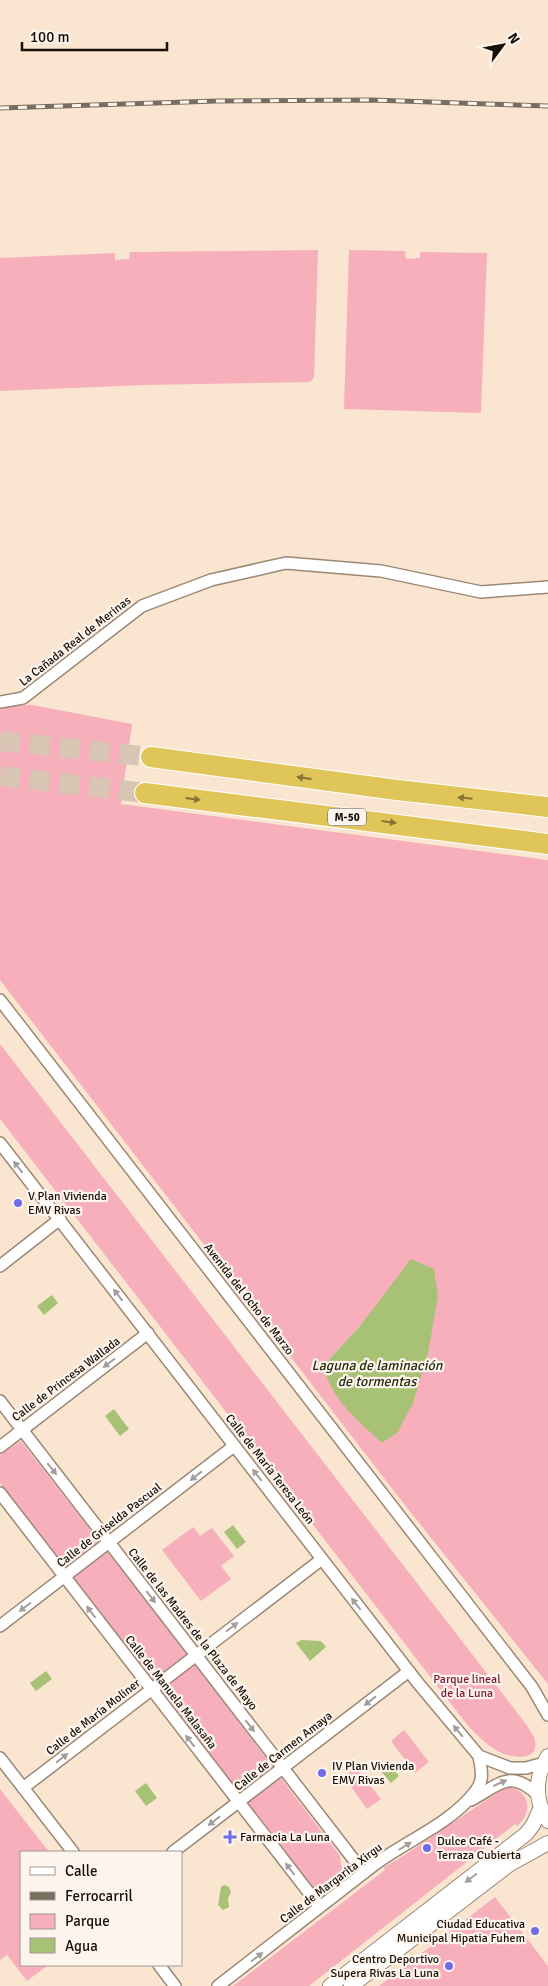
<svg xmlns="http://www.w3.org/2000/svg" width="548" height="1986" font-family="Signika,sans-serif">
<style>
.green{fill:#f6afbb;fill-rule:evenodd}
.water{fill:#a7c175}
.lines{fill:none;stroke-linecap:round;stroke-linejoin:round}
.motorway-tunnel{stroke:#d8c5b3;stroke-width:20;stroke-dasharray:20 10;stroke-linecap:butt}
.minor-casing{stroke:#9b8875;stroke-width:14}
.tertiary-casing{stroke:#9b8875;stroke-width:16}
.motorway-casing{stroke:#fff;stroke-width:22}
.minor{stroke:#fff;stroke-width:11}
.tertiary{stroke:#fff;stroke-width:14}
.motorway{stroke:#e0c559;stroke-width:20}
.rail-casing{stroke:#7a6d60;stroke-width:5}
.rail{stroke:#fdf5ed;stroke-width:3;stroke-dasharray:9;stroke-linecap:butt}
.oneway{fill:#867435}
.oneway2{fill:#a29f9d}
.poi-dot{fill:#706ce7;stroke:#fdf5ed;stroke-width:2}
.labels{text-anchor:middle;stroke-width:4.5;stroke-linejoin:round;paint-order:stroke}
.shield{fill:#fdf5ed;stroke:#5c554d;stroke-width:1}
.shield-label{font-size:11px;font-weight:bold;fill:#171009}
.street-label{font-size:12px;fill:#171009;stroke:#fdf5ed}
.poi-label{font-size:12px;fill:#171009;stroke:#fdf5ed;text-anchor:start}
.park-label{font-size:12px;fill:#7b1837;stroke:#fdf5ed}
.water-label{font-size:14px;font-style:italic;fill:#263010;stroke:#fdf5ed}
</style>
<rect width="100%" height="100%" fill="#fae5d1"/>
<path class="green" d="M318,250L314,378L310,382L144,385L0,391V258L115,253V260L129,259L130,252Z
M349,250L405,251L406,259L420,258V252L487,253L481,413L344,409Z
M32,705L132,724L121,804L548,860V1684L404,1504L0,980V706ZM360,1326L397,1433L382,1443L324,1365Z
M0,1044L526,1724C529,1729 534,1735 535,1741C539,1764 506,1757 496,1750C486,1744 477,1735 469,1727L0,1119Z
M21,1441L185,1651L340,1856L341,1865L349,1878L326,1896L318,1894L0,1483V1455Z
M193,1527L200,1536L212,1528L234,1556L221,1566L231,1579L201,1601L162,1550Z
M404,1730L429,1762L415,1773L391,1741Z
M356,1767L381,1799L367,1809L344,1777Z
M511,1787C530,1793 533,1813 517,1826L515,1824L309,1986H233L385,1870L384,1867L405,1855L504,1788Z
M0,1789L49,1852H21V1965H48L27,1981L7,1955L0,1960Z
M495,1897L548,1966V1986H379Z"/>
<path class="water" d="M411,1259L434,1269L438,1296L428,1353L413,1403L397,1433L382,1443C360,1422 328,1397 324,1365L360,1326Z
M52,1295L58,1303L44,1315L37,1306Z
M114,1409L129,1429L120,1436L105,1416Z
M233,1525L246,1542L237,1549L224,1532Z
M301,1640L321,1641L326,1647L310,1661L296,1643Z
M46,1671L52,1679L36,1691L30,1683Z
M387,1761L399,1776L391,1783L378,1768Z
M146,1783L157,1798L146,1806L135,1791Z
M224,1885L229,1887L231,1892L228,1899L229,1907L223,1910L218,1905L221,1887Z"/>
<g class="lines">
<path class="motorway-tunnel" d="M0,741L151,757
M0,776L145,793"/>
<g class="minor-casing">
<path id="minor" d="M0,702L23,698L142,606L211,580L286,563L381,571L481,592L548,587
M0,1000L532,1687L548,1715
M0,1143L418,1683L479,1756L510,1768H526L544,1763
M0,1266L60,1219
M0,1401L364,1873
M0,1447L148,1333
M0,1493L320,1907
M0,1626L234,1446
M0,1758L73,1852
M23,1788L322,1559
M471,1800C499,1785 510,1768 538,1795
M173,1852L409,1671
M159,1965L175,1986
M218,1986C270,1946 322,1905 374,1865C407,1840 449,1825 475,1792C485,1780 481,1769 479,1756"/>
</g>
<g class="tertiary-casing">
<path id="tertiary" d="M548,1756C535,1776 534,1801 548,1821
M330,1986L526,1834L533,1825L541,1807
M351,1986L510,1864L548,1843"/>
</g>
<g class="motorway-casing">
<path id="motorway" d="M151,757L397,790L548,807
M145,793L548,844"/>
</g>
<use href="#minor" class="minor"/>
<use href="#tertiary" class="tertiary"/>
<use href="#motorway" class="motorway"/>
<g class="rail-casing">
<path id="rail" d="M0,108L217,101L372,100L548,106"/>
</g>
<use href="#rail" class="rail"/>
</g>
<defs><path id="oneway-solid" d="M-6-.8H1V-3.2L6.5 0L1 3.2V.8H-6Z" transform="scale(1.25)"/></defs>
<g class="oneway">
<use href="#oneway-solid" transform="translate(304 778) rotate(-172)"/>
<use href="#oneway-solid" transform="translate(465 798) rotate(-174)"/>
<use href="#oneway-solid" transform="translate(193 799) rotate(7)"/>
<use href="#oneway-solid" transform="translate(389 822) rotate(7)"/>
</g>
<g class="oneway2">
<use href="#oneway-solid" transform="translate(18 1167) rotate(-128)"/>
<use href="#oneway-solid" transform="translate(118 1295) rotate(-128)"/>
<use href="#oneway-solid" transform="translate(109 1363) rotate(143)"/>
<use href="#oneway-solid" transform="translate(52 1469) rotate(52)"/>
<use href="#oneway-solid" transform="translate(257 1475) rotate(-128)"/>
<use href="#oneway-solid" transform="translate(196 1476) rotate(142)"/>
<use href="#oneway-solid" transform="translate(151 1597) rotate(52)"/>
<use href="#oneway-solid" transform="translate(356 1604) rotate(-128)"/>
<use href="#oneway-solid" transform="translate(25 1607) rotate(143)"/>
<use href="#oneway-solid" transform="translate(91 1612) rotate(-128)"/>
<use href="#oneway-solid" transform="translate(232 1627) rotate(-37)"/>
<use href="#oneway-solid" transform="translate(370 1701) rotate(142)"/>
<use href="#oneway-solid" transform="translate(250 1726) rotate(52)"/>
<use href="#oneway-solid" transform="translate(458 1731) rotate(-130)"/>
<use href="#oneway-solid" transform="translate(190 1741) rotate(-128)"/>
<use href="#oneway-solid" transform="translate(62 1758) rotate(-38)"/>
<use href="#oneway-solid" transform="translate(500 1783) rotate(-24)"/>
<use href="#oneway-solid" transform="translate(214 1821) rotate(142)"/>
<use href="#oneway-solid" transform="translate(405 1846) rotate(-32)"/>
<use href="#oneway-solid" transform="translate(290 1869) rotate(-128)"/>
<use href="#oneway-solid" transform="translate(471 1878) rotate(143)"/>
<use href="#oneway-solid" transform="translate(257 1957) rotate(-37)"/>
</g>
<g class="poi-dot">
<circle cx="18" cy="1203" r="5"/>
<circle cx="322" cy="1773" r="5"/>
<path d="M227.5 1829.5h5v5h5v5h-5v5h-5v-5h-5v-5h5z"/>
<circle cx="427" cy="1848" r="5"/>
<circle cx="535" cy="1931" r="5"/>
<circle cx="449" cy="1966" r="5"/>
</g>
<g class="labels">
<rect class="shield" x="328" y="808.5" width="38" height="17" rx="4"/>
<g class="shield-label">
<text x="347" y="821">M-50</text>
</g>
<g class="street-label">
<text transform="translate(75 641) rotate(-38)" y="4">La Cañada Real de Merinas</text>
<text transform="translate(249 1299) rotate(52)" y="4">Avenida del Ocho de Marzo</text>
<text transform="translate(66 1379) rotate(-37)" y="4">Calle de Princesa Wallada</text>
<text transform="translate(270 1469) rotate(52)" y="4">Calle de María Teresa León</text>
<text transform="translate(109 1525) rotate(-38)" y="4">Calle de Griselda Pascual</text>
<text transform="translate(193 1629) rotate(52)" y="4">Calle de las Madres de la Plaza de Mayo</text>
<text transform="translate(171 1692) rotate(52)" y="4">Calle de Manuela Malasaña</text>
<text transform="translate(93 1717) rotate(-38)" y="4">Calle de María Moliner</text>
<text transform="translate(283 1751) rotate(-38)" y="4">Calle de Carmen Amaya</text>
<text transform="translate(331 1883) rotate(-37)" y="4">Calle de Margarita Xirgu</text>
</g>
<g class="poi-label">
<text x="28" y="1200">V Plan Vivienda<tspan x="28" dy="14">EMV Rivas</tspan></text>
<text x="332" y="1770">IV Plan Vivienda<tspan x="332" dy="14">EMV Rivas</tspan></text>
<text x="240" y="1841">Farmacia La Luna</text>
<text x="437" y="1845">Dulce Café -<tspan x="437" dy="14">Terraza Cubierta</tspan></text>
<text x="525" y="1928" text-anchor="end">Ciudad Educativa<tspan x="525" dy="14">Municipal Hipatia Fuhem</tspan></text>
<text x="439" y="1963" text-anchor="end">Centro Deportivo<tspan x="439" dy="14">Supera Rivas La Luna</tspan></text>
</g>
<g class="park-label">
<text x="467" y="1683">Parque lineal<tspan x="467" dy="14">de la Luna</tspan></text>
</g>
<g class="water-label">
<text x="377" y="1370">Laguna de laminación<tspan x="377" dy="16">de tormentas</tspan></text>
</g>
</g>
<rect x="20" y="1851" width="162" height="115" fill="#fdf5ed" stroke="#a19992"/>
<rect x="30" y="1867" width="25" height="8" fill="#ffffff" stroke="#a19992"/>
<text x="65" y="1876" font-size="15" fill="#171009">Calle</text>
<rect x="30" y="1892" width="25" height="8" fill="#7a6d60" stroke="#a19992"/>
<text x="65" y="1901" font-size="15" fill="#171009">Ferrocarril</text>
<rect x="30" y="1914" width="25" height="15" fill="#f6afbb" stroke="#a19992"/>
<text x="65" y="1926" font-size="15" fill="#171009">Parque</text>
<rect x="30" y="1938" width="25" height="15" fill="#a7c175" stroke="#a19992"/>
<text x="65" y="1951" font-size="15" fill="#171009">Agua</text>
<g transform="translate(503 45) rotate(58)" stroke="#fdf5ed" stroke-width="4" paint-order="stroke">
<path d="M0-4L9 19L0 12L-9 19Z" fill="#171009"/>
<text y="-8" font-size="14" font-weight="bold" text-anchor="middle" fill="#171009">N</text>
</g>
<path d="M22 42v8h145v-8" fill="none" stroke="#171009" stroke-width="2.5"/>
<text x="30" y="42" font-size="15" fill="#171009" stroke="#fdf5ed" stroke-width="4" paint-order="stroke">100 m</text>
</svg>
